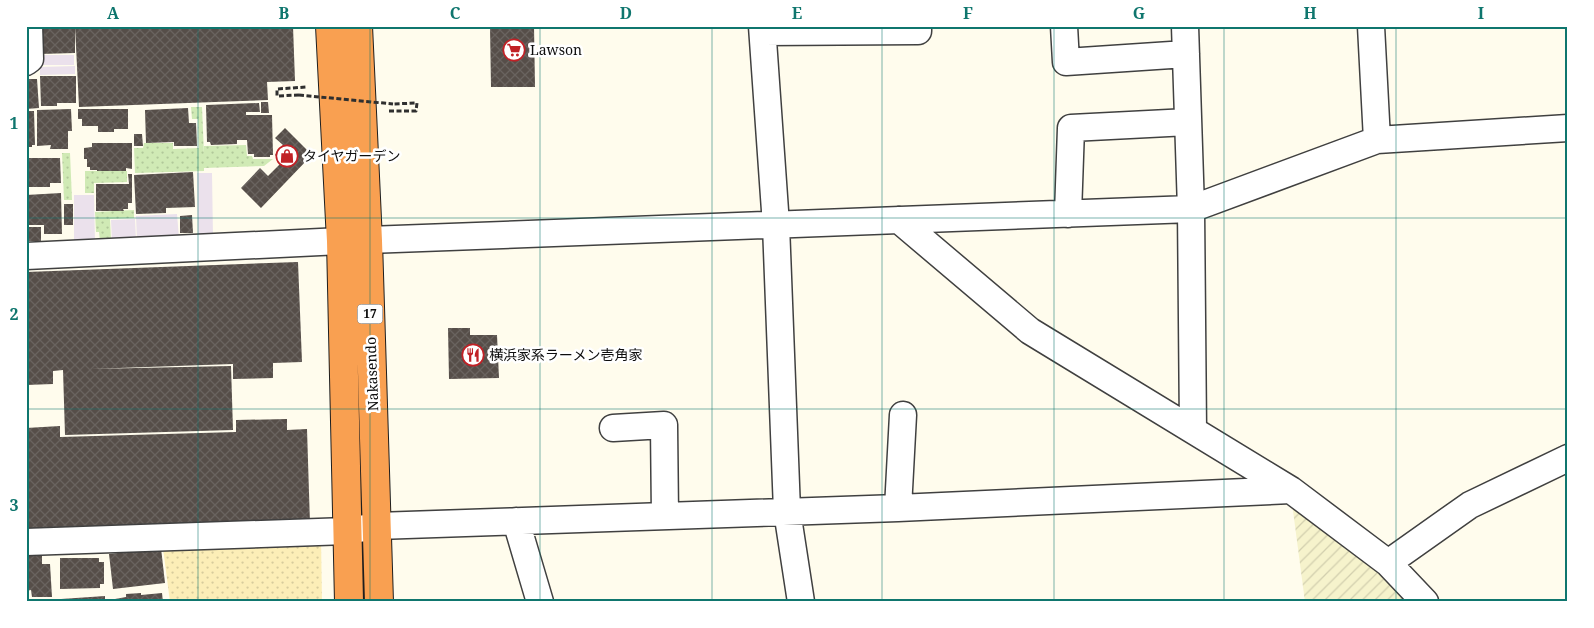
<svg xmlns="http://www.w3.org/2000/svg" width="1594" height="628" font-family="'Noto Serif','Noto Sans JP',serif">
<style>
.industrial{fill:#ebe1ec}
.farmland{fill:url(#farmland-furrows)}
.sand{fill:url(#sand-dots)}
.garden{fill:url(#garden-dots)}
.building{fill:url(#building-cross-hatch)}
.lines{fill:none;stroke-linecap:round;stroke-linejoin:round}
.minor-casing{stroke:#404040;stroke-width:29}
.highway-casing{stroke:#1e1e1e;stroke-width:30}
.path{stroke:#2f2f2f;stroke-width:3;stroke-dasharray:5 2.5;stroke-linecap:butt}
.minor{stroke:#fff;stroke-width:26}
.highway{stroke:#f9a051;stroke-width:28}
.path-bridge{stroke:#2f2f2f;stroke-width:3;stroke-dasharray:5 2.5;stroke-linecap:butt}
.grid{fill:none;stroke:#0f766e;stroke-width:1;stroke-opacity:0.55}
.labels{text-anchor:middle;stroke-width:5;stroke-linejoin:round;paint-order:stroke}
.shield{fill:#fff;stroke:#565656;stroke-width:1}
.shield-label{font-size:12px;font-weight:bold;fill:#0d0d0d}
.poi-label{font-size:14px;fill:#0d0d0d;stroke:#fff;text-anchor:start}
.street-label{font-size:14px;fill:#0d0d0d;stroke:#fff}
.neatline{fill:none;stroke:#0f766e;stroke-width:2}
.grid-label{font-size:16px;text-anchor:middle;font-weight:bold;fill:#0f766e}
</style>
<defs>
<pattern id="farmland-furrows" width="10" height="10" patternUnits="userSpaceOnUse" patternTransform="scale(1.25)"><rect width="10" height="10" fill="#f6f3cc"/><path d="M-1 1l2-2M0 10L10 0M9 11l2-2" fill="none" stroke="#d2cfae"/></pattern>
<pattern id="sand-dots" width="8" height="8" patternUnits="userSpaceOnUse" patternTransform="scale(1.25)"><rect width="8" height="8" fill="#fceeb7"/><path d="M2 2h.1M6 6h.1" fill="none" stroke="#d7cb9c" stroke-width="1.8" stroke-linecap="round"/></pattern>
<pattern id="garden-dots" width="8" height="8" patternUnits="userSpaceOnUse" patternTransform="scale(1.25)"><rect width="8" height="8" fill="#d0eab5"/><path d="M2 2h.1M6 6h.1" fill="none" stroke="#b1c89a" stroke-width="1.8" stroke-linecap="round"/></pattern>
<pattern id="building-cross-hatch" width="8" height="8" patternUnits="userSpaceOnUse" patternTransform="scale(1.25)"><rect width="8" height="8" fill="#564e49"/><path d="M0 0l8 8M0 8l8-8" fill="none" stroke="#69635f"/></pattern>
</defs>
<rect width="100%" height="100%" fill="#fffced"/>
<path class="industrial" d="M39,55H74V65H39Z
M75,66V74L40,75V67Z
M197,173H212L213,238H198Z
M74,195H94L95,242H74Z
M177,214L179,238L137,241L136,216Z
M135,219L136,240L112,242L111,220Z"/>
<path class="farmland" d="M1292,503H1305L1410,602H1305Z"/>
<path class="sand" d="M321,539L322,602H170L163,548Z"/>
<path class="garden" d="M191,107H202L204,154V146L246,145L247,156H252L253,159H273L264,166L204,168V171L135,173L134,148H143L144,143H173V149L199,148L198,119H192Z
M62,153H70L72,200H64Z
M85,171H127V182L94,183V193H85Z
M134,210V218L110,219L111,240L100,241L99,232H96L95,212Z"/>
<path class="building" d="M39,26H75V53L40,54Z
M75,26H293L295,81L267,82L268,100L79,107Z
M490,26H534L535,87H491Z
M40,76H76V103H57V106H41Z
M26,79H37L39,108L26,109Z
M261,102H268L269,113H261Z
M259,103L260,112H246V115H272L273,155H270V157H254V154H248L247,140H237V144L211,145L210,142H207L206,105Z
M188,108L189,123H196L197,146H174V142L146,143L145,110Z
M71,109L72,131H68V149H50L51,145L37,146V110Z
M78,109H128V129H114V132H98V126H82V119H78Z
M26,111H34L35,145H32V147H26Z
M285,128L307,150L308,159L261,208L241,188L260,168L268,176L282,162L275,155L283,145L275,138Z
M134,134H142L143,146H134Z
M92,143H132V169L126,168V171H97V170H90V167H87V159H84V148L92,147Z
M26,158H60L61,183H50V187H26Z
M193,172L195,207L166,208V213L136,214L134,175Z
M128,174H132V203H128V209H123L124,211H96V184H129Z
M61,193L62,234H44V225H27L26,195Z
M64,204H73V225H64Z
M192,215L193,233H180V216Z
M27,227H41V241H28Z
M298,262L302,362L273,363V378L233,379V364L90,369L231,366L233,430L65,435L63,370L53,371V384L26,385V272Z
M448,328H470V335H497L499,378L449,379Z
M287,419V430L307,429L310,524L26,532V428L60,426V437L236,432V420Z
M161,548L165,583L113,589L109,554Z
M26,551H42V564H50L52,597H32L31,590L26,591Z
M60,558H99V562H104V584H100V588L60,589Z
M141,593V595L162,593L163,602H115V599L126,597V594Z
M105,596V602H61V599Z"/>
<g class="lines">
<g class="minor-casing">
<path id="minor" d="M762,26L776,225L787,511L801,602
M1064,26L1066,62L1186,54
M1185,26L1191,209L1193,430
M1371,26L1377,140
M763,32L918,31V26
M26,62L30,59L29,26
M1068,214L1071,128L1188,122
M899,220L1030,331L1291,490L1388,563L1425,602
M26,256L341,241L1191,209L1377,140L1568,128
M613,428L664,425L665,516
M898,508L903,415
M516,521L540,602
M26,542L347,531L377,526L898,508L1291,490
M1388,563L1470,505L1568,458"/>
</g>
<g class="highway-casing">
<path id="highway" d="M330,26L341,241L349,602
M358,26L368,241L379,602"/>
</g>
<path class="path" d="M299,95L277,96V89L306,87
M389,111H416L417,103L393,104"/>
<use href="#minor" class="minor"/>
<use href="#highway" class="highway"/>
<path class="path-bridge" d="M299,95L393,104"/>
</g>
<path class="grid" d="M198,26V602M370,26V602M540,26V602M712,26V602M882,26V602M1054,26V602M1224,26V602M1396,26V602M26,218H1568M26,409H1568"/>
<defs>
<g id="supermarket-ring" transform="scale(1.125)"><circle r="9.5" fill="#fff" stroke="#c12126" stroke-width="1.5"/><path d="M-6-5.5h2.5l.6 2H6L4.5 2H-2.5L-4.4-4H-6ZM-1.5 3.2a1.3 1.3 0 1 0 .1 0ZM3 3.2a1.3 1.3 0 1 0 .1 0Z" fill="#c12126"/></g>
<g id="shop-ring" transform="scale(1.125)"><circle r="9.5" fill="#fff" stroke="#c12126" stroke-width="1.5"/><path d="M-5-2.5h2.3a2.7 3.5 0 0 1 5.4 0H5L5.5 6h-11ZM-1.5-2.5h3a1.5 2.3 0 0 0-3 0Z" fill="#c12126"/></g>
<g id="restaurant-ring" transform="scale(1.125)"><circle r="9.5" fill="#fff" stroke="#c12126" stroke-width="1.5"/><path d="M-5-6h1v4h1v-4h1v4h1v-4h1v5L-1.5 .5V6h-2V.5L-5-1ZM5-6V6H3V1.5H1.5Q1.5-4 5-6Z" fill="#c12126"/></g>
</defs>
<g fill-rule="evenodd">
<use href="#supermarket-ring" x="514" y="50"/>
<use href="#shop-ring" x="287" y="156"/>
<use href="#restaurant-ring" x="473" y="355"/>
</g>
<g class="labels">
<rect class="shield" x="357.5" y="304.5" width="25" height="19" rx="4"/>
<g class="shield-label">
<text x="370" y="318">17</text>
</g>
<g class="poi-label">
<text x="530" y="55">Lawson</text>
<text x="303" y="161">タイヤガーデン</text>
<text x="489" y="360">横浜家系ラーメン壱角家</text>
</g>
<g class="street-label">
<text transform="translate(372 374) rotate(-92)" y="5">Nakasendo</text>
</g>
</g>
<rect width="1594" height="628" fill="none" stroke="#ffffff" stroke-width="55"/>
<rect x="28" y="28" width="1538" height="572" class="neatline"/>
<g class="grid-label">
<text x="113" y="19">A</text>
<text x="284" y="19">B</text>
<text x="455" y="19">C</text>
<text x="626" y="19">D</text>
<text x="797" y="19">E</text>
<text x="968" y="19">F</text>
<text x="1139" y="19">G</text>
<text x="1310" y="19">H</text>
<text x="1481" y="19">I</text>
<text x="14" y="129">1</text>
<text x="14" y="320">2</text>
<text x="14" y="511">3</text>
</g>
</svg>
